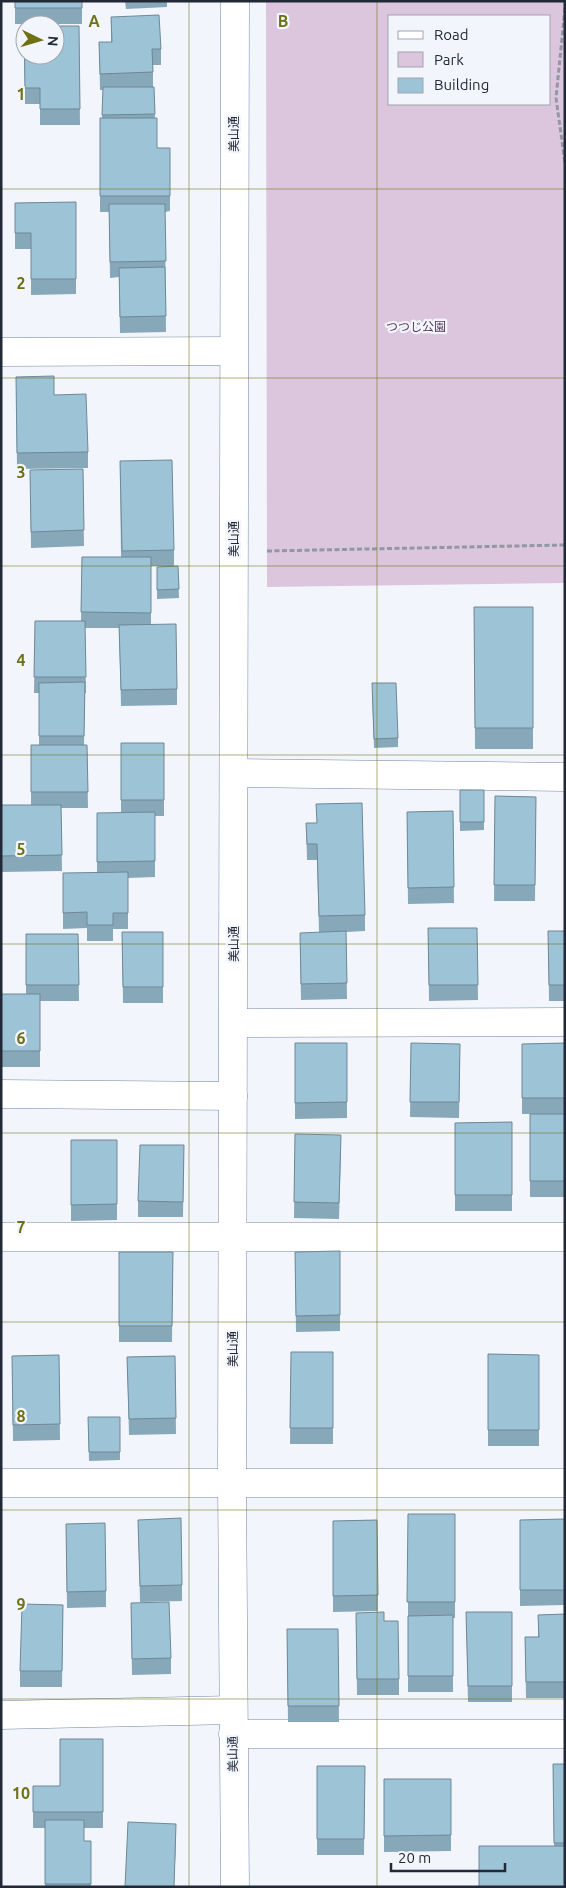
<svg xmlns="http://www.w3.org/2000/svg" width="566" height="1888" font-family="Ubuntu,'Noto Sans JP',sans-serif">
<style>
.green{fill:#dbc6de;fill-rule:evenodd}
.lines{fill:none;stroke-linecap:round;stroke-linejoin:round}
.street-casing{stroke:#7485a3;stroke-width:29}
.secondary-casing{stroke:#7485a3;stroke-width:29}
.path{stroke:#9298a1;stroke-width:3;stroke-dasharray:5 2.5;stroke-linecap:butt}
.street{stroke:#fff;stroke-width:28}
.secondary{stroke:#fff;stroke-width:28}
.wall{fill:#87a8b9}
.shaded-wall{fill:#6e8896}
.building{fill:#9dc3d7;stroke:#6e8896}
.grid{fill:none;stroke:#6e7014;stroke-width:1;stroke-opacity:0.55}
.labels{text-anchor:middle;stroke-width:4.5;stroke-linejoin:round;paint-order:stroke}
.street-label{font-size:12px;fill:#222936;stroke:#f2f6fc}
.park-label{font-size:12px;fill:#56375c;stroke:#f2f6fc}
.grid-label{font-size:16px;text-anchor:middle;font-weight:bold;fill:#6e7014;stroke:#f2f6fc;stroke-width:4.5;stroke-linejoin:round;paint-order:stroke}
</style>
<rect width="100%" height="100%" fill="#f2f6fc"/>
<path class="green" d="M266,1H565V583L267,587ZM390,16H550V104H390Z"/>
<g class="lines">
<g class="street-casing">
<path id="street" d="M1,352L233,351
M234,773L565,777
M234,1023L565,1022
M1,1094L233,1096
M1,1237H565
M1,1483H565
M1,1715L233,1710
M233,1734H565"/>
</g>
<g class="secondary-casing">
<path id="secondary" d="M235,1887L232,1482L235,1"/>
</g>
<path class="path" d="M565,8L556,98L565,163
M267,551L565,545"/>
<use href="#street" class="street"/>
<use href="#secondary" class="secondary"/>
</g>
<path class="wall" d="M15,1H82V24H15Z
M125,1H167V7L126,9Z
M111,17L161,49V65H153V87H154L155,118L157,148H170V211L165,212L166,332L120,333L119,277L110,278L109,212H100V118H102L103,90H100L99,42H111Z
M79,26L80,125H40V104H25L24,27Z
M76,202V294L31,295V249H15V203Z
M16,377L88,452V468L17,469Z
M120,461L174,550V566H151V624L177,689V705L121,706L119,628H85L86,693H85L84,745H87L88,808H61L62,871L1,872V805H31V745H39V693H34L35,621H81L82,557H121Z
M83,469L84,546L31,548L30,470Z
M178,566L179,598L157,599V567Z
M474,607H533V749H475Z
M372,692L398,738V747L374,748Z
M121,743H164V816H155V877L128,878V929H113V941H87V928L63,929V873H97V813H121Z
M460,790H484V830L460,831Z
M495,796L536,797L535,901H494Z
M453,811L454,903L408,904L407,812Z
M306,823L365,915V931L346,932L347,999L301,1000L300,948L319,932L317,860H307Z
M428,928H477L478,1000L429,1001Z
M548,931H565V1001H549Z
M122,932H163V1003H123Z
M26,934H78L79,1001H40V1067H1V994H26Z
M295,1043H347V1118L295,1119Z
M411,1043L460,1060L459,1118L410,1117Z
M565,1043V1114H522V1044Z
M530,1114H565V1197H530Z
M512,1122V1211H455V1123Z
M295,1134L341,1151L339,1219L294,1218Z
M71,1140H117V1220L71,1221Z
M184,1145L183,1217H138V1201Z
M340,1251V1331L296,1332L295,1252Z
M119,1252H173L172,1342H119Z
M291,1352H333V1444H290Z
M488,1354L539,1355V1446H488Z
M59,1355L60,1440L13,1441L12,1356Z
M175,1356L176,1434L129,1435L127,1357Z
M88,1417H120V1460L89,1461Z
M408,1514H455V1618H453V1692H408Z
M565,1519V1605L520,1606V1520Z
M138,1520L182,1585V1601L140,1602Z
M377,1520L378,1611L333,1612V1521Z
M66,1524L106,1591V1607L67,1608Z
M131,1603L171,1658V1674L132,1675Z
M63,1605L62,1687H20V1671Z
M466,1612H512V1702H468Z
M356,1613L399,1679V1695H357Z
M565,1614V1698H526L525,1637H538V1615Z
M287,1629H338L339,1722H288Z
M103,1739V1828H84V1841H91V1887H45V1828H33V1786H60Z
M553,1764H565V1887L554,1846Z
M317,1766H365L364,1855H317Z
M384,1779H451V1851L384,1852Z"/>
<path class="shaded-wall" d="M176,1824V1840L174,1887Z"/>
<path class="building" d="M15,1H82V8H15Z
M159,15L161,49H152L153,72L100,74L99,42H112L111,17Z
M25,26V55H55V26H79L80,109H40V88H25L24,27Z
M103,87H154L155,114L102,115Z
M100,118H157V148H170V196H100Z
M76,202V279H31V233H15V203Z
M109,204H165L166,261L110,262Z
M165,267L166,316L120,317L119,268Z
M54,376V395L86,394L88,452L17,453L16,377Z
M172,460L174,550L122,551L120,461Z
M83,469L84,530L31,532L30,470Z
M82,557H151V613L81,612Z
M178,566L179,589L157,590V567Z
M474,607H533V728H475Z
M35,621H85L86,677H34Z
M176,624L177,689L121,690L119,625Z
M85,682L84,736H39V683Z
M372,683H396L398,738L374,739Z
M121,743H164V800H121Z
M31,745H87L88,792H31Z
M460,790H484V822H460Z
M495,796L536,797L535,885H494Z
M362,803L365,915L319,916L317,844H307L306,823H317L316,804Z
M1,805H61L62,855L1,856Z
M453,811L454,887L408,888L407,812Z
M155,812V861L97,862V813Z
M128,872V913H113V925H87V912L63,913V873Z
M428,928H477L478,985H429Z
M346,931L347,983L301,984L300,933Z
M548,931H565V985H549Z
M122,932H163V987H123Z
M26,934H78L79,985H26Z
M1,994H40V1051H1Z
M295,1043H347V1102L295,1103Z
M411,1043L460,1044L459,1102H410Z
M565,1043V1098H522V1044Z
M530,1114H565V1181H530Z
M512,1122V1195H455V1123Z
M295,1134L341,1135L339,1203L294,1202Z
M71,1140H117V1204L71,1205Z
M140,1145H184L183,1202L138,1201Z
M340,1251V1315L296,1316L295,1252Z
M119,1252H173L172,1326H119Z
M291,1352H333V1428H290Z
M488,1354L539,1355V1430H488Z
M59,1355L60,1424L13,1425L12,1356Z
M175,1356L176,1418L129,1419L127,1357Z
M88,1417H120V1452H89Z
M408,1514H455V1602H407Z
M181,1518L182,1585L140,1586L138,1520Z
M565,1519V1590H520V1520Z
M377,1520L378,1595L333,1596V1521Z
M105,1523L106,1591L67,1592L66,1524Z
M169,1602L171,1658L132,1659L131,1603Z
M22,1604L63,1605L62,1671H20Z
M384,1612V1621H398L399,1679H357L356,1613Z
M466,1612H512V1686H468Z
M565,1614V1682H526L525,1637H539L538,1615Z
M453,1615V1676H408V1616Z
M287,1629H338L339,1706H288Z
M60,1739H103V1812H33V1786H60Z
M553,1764H565V1843H554Z
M317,1766H365L364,1839H317Z
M384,1779H451V1835L384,1836Z
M45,1820H84V1841H91V1884H45Z
M128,1822L176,1824L174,1887H125Z
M479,1846H565V1887H479Z"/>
<path class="grid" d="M189,1V1887M377,1V1887M1,189H565M1,378H565M1,566H565M1,755H565M1,944H565M1,1133H565M1,1322H565M1,1510H565M1,1699H565"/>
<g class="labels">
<g class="street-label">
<text transform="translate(234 134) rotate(-90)" y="4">美山通</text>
<text transform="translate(234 539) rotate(-90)" y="4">美山通</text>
<text transform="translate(234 944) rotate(-90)" y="4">美山通</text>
<text transform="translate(233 1349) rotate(-90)" y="4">美山通</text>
<text transform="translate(233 1754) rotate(-91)" y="4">美山通</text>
</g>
<g class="park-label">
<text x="416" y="331">つつじ公園</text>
</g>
</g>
<g class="grid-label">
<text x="94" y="27">A</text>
<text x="283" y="27">B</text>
<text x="21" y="100">1</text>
<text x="21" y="289">2</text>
<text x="21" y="478">3</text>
<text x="21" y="666">4</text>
<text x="21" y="855">5</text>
<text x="21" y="1044">6</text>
<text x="21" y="1233">7</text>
<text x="21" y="1422">8</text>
<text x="21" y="1610">9</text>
<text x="21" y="1799">10</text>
</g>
<rect width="566" height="1888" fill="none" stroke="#222936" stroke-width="5"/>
<rect x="388" y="15" width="162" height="90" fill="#f2f6fc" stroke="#9fa4ad"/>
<rect x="398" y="31" width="25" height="8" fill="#ffffff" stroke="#9fa4ad"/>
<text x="434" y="40" font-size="15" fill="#222936">Road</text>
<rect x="398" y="52" width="25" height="15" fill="#dbc6de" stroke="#9fa4ad"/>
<text x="434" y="65" font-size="15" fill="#222936">Park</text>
<rect x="398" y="78" width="25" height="15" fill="#9dc3d7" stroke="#9fa4ad"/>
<text x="434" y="90" font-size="15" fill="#222936">Building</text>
<g transform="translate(40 40) rotate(95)"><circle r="24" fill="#f2f6fc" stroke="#9fa4ad"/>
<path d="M0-4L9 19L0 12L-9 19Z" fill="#6e7014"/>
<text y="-8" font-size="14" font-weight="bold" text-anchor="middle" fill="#222936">N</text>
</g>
<path d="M391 1863v8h114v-8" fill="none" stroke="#222936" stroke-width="2.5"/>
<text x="398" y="1863" font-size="15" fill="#222936" stroke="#f2f6fc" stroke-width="4" paint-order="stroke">20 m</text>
</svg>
